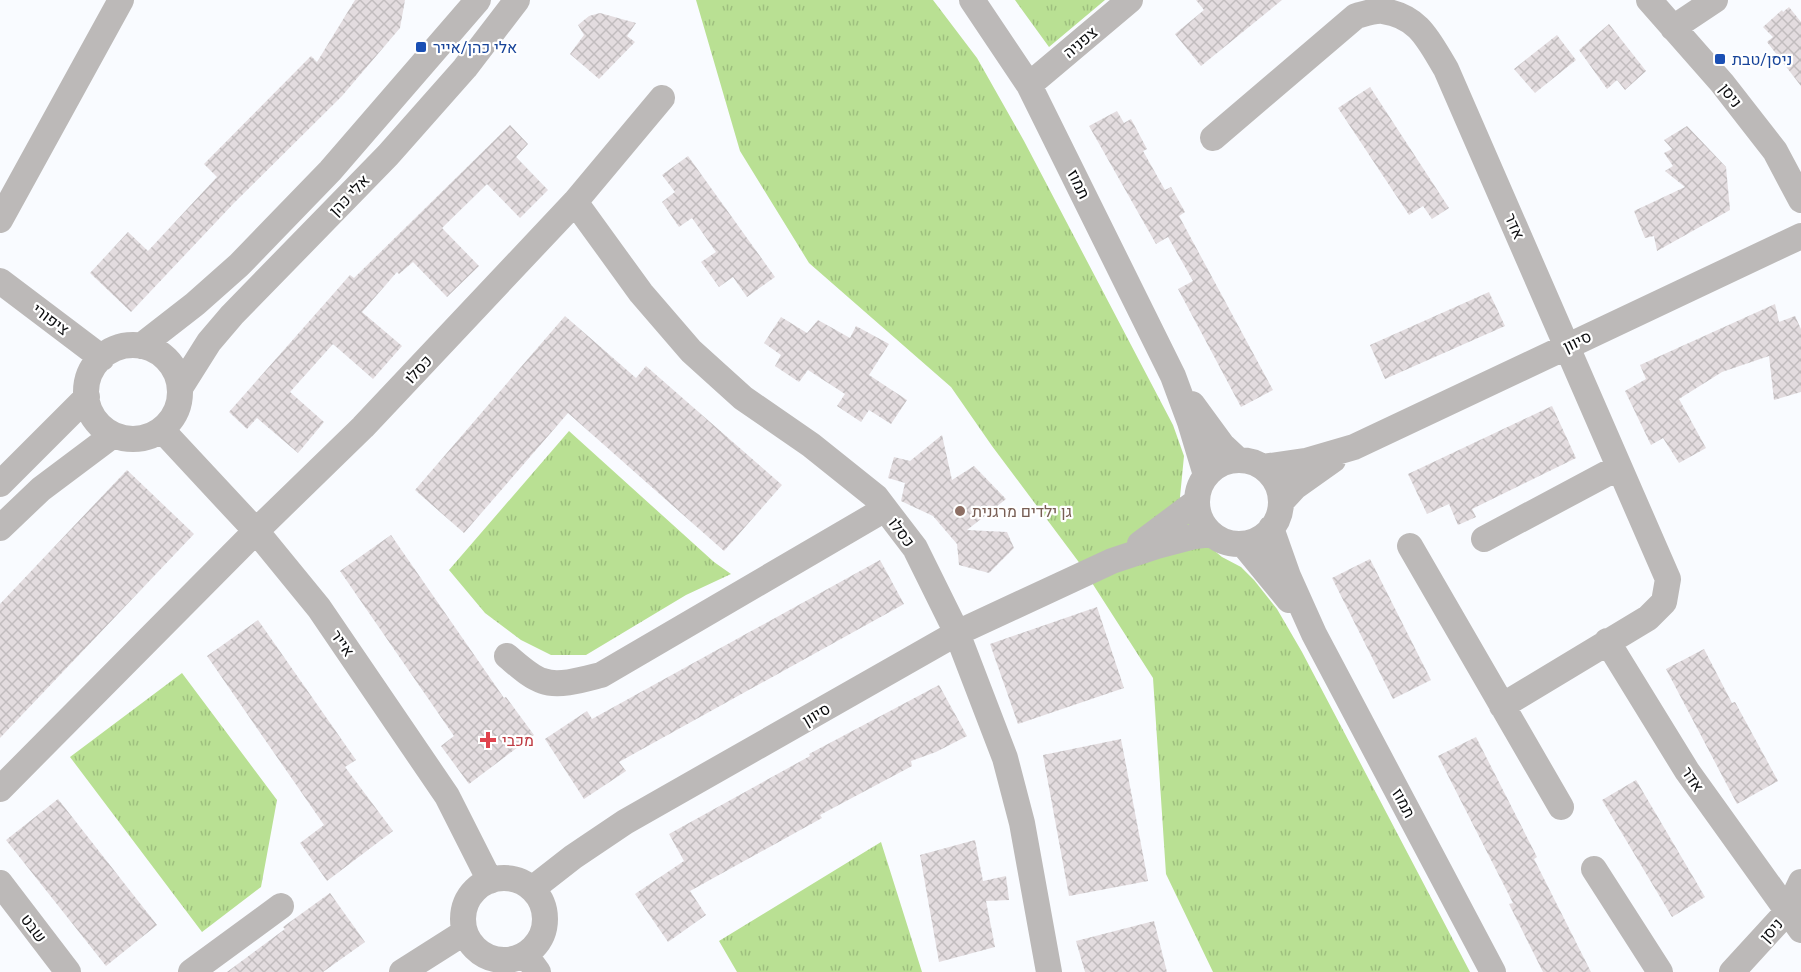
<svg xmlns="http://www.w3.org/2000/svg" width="1801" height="972" font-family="Roboto,Heebo,sans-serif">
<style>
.park{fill:url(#park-tufts)}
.building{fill:url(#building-cross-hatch)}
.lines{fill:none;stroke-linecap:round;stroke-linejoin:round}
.minor{stroke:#bcb9b8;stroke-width:26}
.transit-dot{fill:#1a4fb4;stroke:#fff;stroke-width:2}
.education-dot{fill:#8d6e63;stroke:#fff;stroke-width:2}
.health-dot{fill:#e0444e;stroke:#fff;stroke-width:2}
.labels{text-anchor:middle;stroke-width:4.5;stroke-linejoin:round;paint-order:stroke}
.street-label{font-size:16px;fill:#0b0c0e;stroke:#fff}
.transit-label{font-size:16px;fill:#164399;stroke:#fff;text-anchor:start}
.education-label{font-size:16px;fill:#785e54;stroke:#fff;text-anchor:start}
.health-label{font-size:16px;fill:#be3a42;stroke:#fff;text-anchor:start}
</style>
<defs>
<pattern id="park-tufts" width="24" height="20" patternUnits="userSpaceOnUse" patternTransform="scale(1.5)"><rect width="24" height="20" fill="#b9e093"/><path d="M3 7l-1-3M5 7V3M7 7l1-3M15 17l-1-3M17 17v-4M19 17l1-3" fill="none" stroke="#9ebf7e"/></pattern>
<pattern id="building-cross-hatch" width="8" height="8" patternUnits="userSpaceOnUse" patternTransform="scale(1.5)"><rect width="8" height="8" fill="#e3dcdf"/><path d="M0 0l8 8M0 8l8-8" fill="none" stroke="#c1bcbe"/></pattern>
</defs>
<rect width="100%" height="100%" fill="#f9fbff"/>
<path class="park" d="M696,0H933L977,58L1024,141L1173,425L1184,456L1180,497L1210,547L1222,557L1241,567L1254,580L1277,609L1302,652L1470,972H1213L1166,874L1153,678L1078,561L992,446L951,387L809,263L740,151Z
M1015,0H1105L1049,47Z
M569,431L714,562L731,574L686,595L586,655H551L521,640L485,613L449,570Z
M182,673L277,800L261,887L202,932L70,757Z
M881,842L922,972H737L719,941Z"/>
<path class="building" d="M355,0H405L400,28L342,96L234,203L131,312L90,273L128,232L148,251L217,177L204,164L311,56L317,62Z
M1196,0H1282L1201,66L1175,34L1204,10Z
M1789,7L1801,22V86L1767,42L1773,37L1763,27L1782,10L1783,12Z
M600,13L636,23L627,36L635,42L599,79L570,54L584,35L578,25L589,16Z
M1609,24L1646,71L1625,90L1617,80L1607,89L1579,50Z
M1557,35L1576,60L1535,93L1514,69Z
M1370,87L1449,208L1432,219L1423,206L1409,215L1338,108Z
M1117,111L1124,123L1131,119L1147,149L1143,151L1165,190L1171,187L1185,212L1179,216L1273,390L1241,407L1178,289L1193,281L1168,237L1156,244L1089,126Z
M510,125L528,144L516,157L548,190L520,218L487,184L442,228L479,266L447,297L413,262L399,274L397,272L362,312L402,346L373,379L333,344L290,392L324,422L298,453L257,418L247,429L229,412L350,275L354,278Z
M1687,126L1726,167L1730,210L1657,251L1654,236L1645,238L1634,211L1685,187L1665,171L1673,166L1664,153L1672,149L1664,140Z
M688,156L775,277L747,297L733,277L719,287L701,262L716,252L692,218L679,227L662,202L675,192L662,175Z
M1489,292L1505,326L1385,379L1370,345Z
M1775,304L1779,322L1795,316L1801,329V392L1774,400L1769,356L1722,372L1679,399L1706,448L1679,463L1663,438L1651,445L1625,391L1646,379L1640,365Z
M565,316L636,378L646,366L782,485L724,551L568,413L464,533L415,490Z
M781,317L807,333L818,320L850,338L856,326L889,344L869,375L907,400L891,424L869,410L861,422L837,406L845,394L808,370L799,382L775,366L781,355L764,343Z
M1552,406L1576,458L1472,509L1476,517L1458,525L1449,504L1427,514L1408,474Z
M942,435L952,480L974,466L1006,499L967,530L1007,532L1014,548L989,573L959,565L957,544L933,516L901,501L905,483L888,478L894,457L910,461Z
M127,470L194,534L0,738V604Z
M391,535L504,698L506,697L534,735L469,784L441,746L454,736L340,571Z
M1370,559L1431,680L1393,699L1332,578Z
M880,560L904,604L619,762L626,771L584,799L545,739L587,711L592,719Z
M1097,607L1124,688L1018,724L990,644Z
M258,620L356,760L345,767L393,831L327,881L300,843L324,825L207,656Z
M1704,649L1732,703L1735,702L1778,781L1737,804L1666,669Z
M939,685L967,736L936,752L911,761L912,766L820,815L822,818L690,891L706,915L668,942L635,894L684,861L669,834L810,756L809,754Z
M1476,737L1537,857L1534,859L1591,972H1543L1509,904L1513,903L1438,756Z
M1121,739L1148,881L1069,896L1043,755Z
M1636,780L1705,897L1672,917L1602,800Z
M58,799L157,925L106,966L6,840Z
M975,840L983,881L1006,876L1009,900L986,901L995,947L939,962L920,855Z
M330,893L365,942L323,972H227L285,929L283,927Z
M1154,921L1167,972H1085L1076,941Z"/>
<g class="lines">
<path class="minor" d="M972,0L1029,85L1173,376L1190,422L1206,475
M1649,0L1722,83L1775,151L1801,200
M1673,28L1715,0
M1029,85L1130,0
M1213,138L1356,16C1364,14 1375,10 1383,11C1419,16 1429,41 1446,69L1668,579L1664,602L1648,618L1502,706
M575,202L641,293L691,351L743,398L811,445L876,497L915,548L957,633L1005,758L1022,823L1049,972
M0,220L121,0
M0,281L102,358
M86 392a47 47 0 1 1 94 0a47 47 0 1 1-94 0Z
M141,346L195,304L239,265L330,171L478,0
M180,388L209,342L232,315L388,155L465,68L517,0
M1192,404L1222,445L1237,459
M162,430L256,531L319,608L447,796L490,881
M1197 502a42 42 0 1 1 84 0a42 42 0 1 1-84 0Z
M1263,467L1306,461L1354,447L1801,236
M0,484L87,397
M1281,502L1295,487L1333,460
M0,528L41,489L113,435
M1271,528L1288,576L1314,634L1493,972
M1484,539L1619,467
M1140,544L1196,502
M1243,544L1289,600
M1410,546L1561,807
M1607,641L1687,771L1801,930
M507,656C518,665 530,677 543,681C559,687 585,679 601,675L885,509
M0,789L256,531L363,427L575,202L662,98
M1594,869L1660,972
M463 919a41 41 0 1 1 82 0a41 41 0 1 1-82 0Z
M0,883L68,972
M532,889L573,857L625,822L957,633L1112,561L1157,546L1195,536L1212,534
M525,954L538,972
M191,972L281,906
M402,972L465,932
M1732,972L1787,912L1801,882"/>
</g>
<g class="transit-dot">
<rect x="415" y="41" width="12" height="12" rx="3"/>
<rect x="1714" y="53" width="12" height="12" rx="3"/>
</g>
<circle class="education-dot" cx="960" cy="511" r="6"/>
<path class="health-dot" d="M485 731h6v6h6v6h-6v6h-6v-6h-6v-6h6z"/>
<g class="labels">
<g class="street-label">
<text transform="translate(1080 42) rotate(-40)" y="6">צפניה</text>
<text transform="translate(1731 95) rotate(52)" y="6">ניסן</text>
<text transform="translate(1079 184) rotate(64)" y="6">תמוז</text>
<text transform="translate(349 195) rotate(-46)" y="6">אלי כהן</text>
<text transform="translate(1515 226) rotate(66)" y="6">אדר</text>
<text transform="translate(51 319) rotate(37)" y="6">ציפורי</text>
<text transform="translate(1577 341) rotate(-25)" y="6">סיוון</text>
<text transform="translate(418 369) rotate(-47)" y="6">כסלו</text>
<text transform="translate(902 532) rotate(53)" y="6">כסלו</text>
<text transform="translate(343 643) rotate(55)" y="6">אייר</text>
<text transform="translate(816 714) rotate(-30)" y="6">סיוון</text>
<text transform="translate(1693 779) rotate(56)" y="6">אדר</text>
<text transform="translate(1404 803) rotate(62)" y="6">תמוז</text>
<text transform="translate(34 928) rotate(53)" y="6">שבט</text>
<text transform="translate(1771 930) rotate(-48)" y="6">ניסן</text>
</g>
<g class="transit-label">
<text x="433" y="53">אלי כהן/אייר</text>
<text x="1732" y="65">ניסן/טבת</text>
</g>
<g class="education-label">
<text x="972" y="517">גן ילדים מרגנית</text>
</g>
<g class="health-label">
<text x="502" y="746">מכבי</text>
</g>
</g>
</svg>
